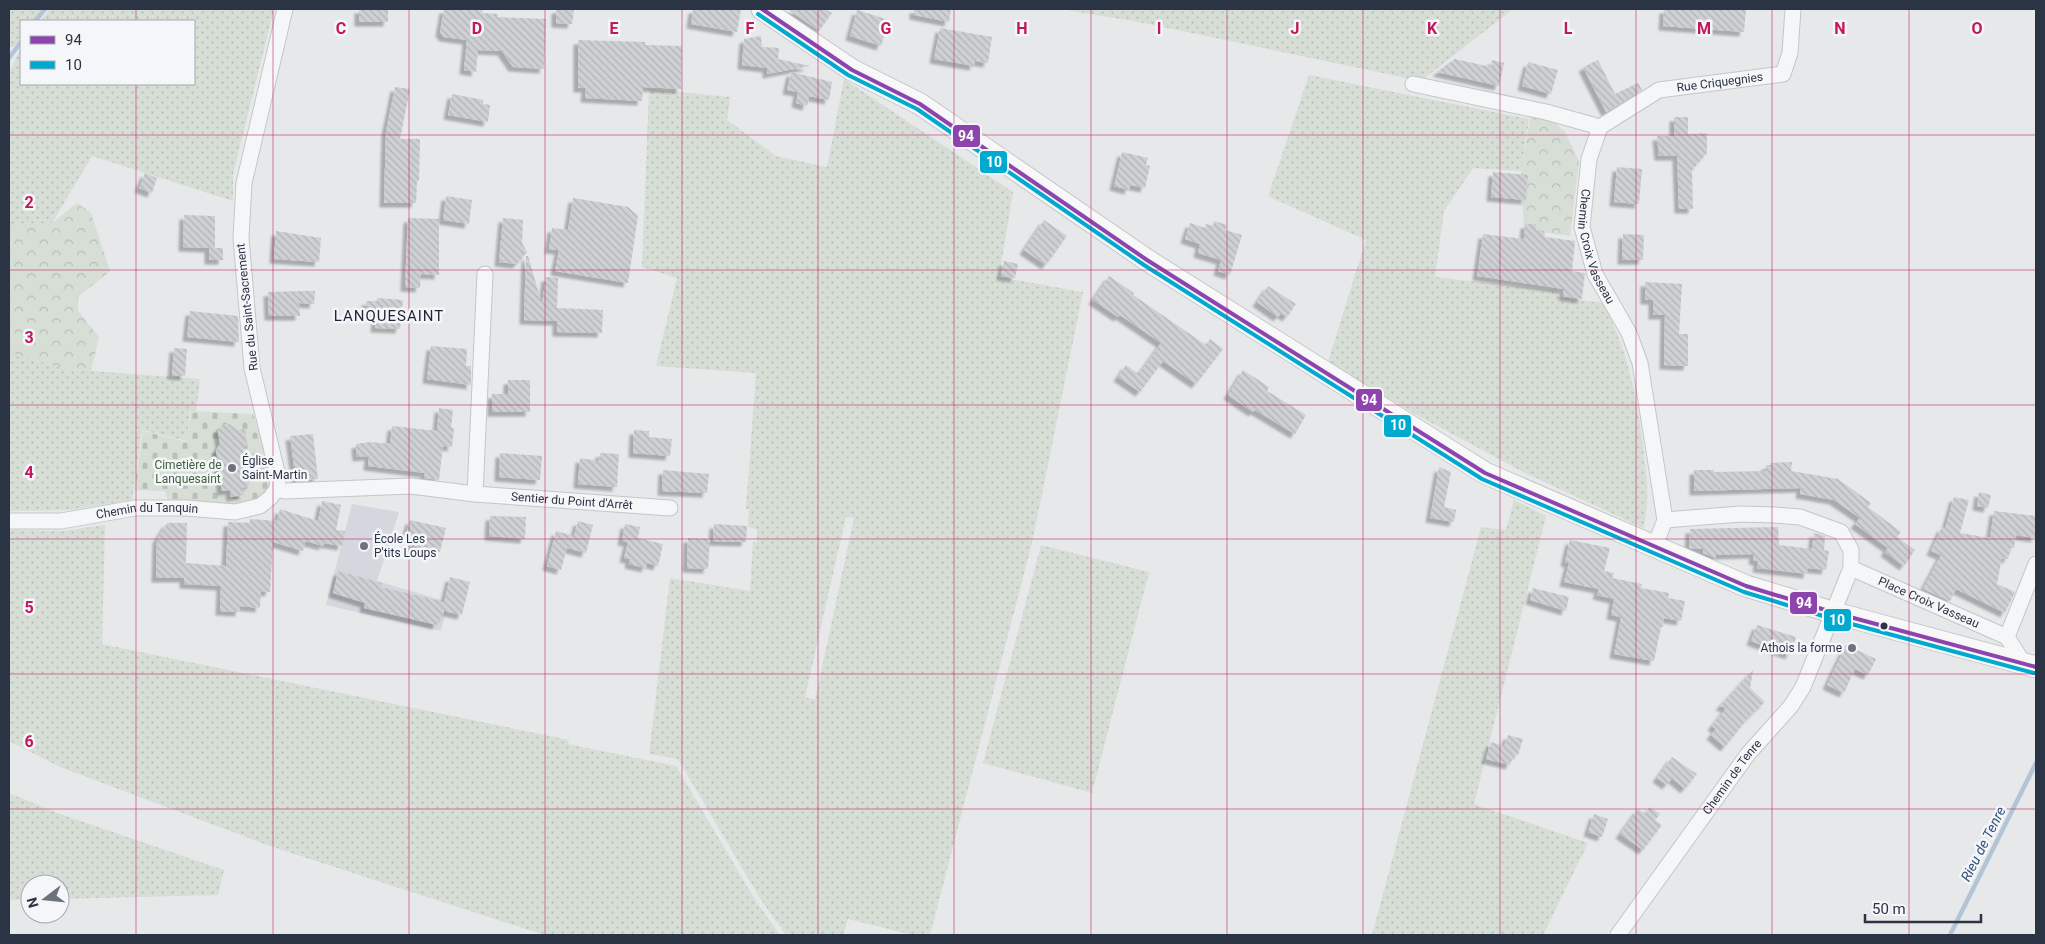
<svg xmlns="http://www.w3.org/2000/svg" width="2045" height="944" font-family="Roboto,sans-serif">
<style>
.built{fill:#d4d7dd}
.grass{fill:url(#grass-dots);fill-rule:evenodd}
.forest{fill:url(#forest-crowns)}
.cemetery{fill:url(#cemetery-stones);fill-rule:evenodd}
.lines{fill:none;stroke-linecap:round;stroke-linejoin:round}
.stream{stroke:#b4c4d5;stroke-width:4.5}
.building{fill:url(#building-back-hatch);filter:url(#shadow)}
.street-casing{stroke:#c4c6c8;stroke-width:17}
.secondary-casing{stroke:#c4c6c8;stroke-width:23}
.street{stroke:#f5f6f7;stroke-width:15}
.secondary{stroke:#f8f8f8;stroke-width:21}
.bus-1-casing{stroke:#f4f6f9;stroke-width:8}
.bus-2-casing{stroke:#f4f6f9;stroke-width:8}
.bus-1{stroke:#8e44ad;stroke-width:4}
.bus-2{stroke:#00a9ce;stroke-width:4}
.grid{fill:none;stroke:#c2185b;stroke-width:1;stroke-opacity:0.55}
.poi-dot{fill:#6c737f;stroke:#f4f6f9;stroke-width:2}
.bus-dot{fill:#2b3445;stroke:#f4f6f9;stroke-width:2}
.labels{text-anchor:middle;stroke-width:5;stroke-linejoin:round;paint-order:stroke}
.street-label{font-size:12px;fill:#2b3445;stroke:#f4f6f9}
.poi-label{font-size:12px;fill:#2b3445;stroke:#f4f6f9;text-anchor:start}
.park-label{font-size:12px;fill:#3f6138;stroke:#f4f6f9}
.water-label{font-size:14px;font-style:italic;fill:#34527a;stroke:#f4f6f9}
.quarter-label{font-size:15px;letter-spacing:1px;fill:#1d2536;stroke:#f4f6f9}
.grid-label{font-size:16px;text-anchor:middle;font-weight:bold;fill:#c2185b;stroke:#f4f6f9;stroke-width:5;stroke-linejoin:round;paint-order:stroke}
.line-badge{stroke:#f4f6f9;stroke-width:2}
.badge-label{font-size:14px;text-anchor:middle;font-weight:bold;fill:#fff}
</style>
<defs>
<pattern id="grass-dots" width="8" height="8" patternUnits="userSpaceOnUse" patternTransform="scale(1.25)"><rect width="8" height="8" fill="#d6ded6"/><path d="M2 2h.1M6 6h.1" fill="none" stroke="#b8bfb9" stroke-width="1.8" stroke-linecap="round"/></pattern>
<pattern id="forest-crowns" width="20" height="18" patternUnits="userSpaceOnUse" patternTransform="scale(1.25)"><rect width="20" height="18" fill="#d6ded6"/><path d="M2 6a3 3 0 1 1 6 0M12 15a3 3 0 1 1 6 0" fill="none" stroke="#b8bfb9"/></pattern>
<pattern id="cemetery-stones" width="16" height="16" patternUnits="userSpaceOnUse" patternTransform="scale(1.25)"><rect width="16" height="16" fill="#d6ded6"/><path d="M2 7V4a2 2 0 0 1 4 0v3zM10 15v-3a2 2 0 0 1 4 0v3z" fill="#b8bfb9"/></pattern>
<pattern id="building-back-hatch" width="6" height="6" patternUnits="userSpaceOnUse" patternTransform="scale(1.25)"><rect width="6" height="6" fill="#ced0d3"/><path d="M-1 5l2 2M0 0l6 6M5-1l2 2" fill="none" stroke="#b1b3b6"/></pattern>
<filter id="shadow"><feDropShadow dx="-4.5" dy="4.5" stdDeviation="1" flood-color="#0004"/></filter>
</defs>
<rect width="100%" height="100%" fill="#e6e8ea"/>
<path class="built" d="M352,504L399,512L377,581L448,602L441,631L326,605Z"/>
<path class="grass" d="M9,9H42L33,21H21V38L14,47H9Z
M50,9H274L233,174V201L92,156L52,223L9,224V73L21,47V84H194V21H40Z
M1060,9H1513L1421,81L1139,22Z
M1309,75L1529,119L1521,171L1473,168L1444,211L1435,277L1558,291V297L1603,303C1629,352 1638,402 1644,455C1647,479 1650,505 1643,528L1525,473L1417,415L1328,362L1366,240L1268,196Z
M844,79L1013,192L999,277L1083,292L1032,543L930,935H913L848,919L843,935H786L761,900L678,759L649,754L670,578L750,591L753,542H757V529L748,527L749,509H746L756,373L656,366L677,278L642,267L649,89L730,97L727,120L776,156L827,167ZM846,517L854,518L815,700L805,697Z
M9,352L65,369L200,379L196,411H190L187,441L142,430L132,500L67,510L9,511Z
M1514,500L1546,516L1474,804L1588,843L1543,935H1372L1481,527L1506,530Z
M105,525L102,644L569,740L568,744L676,766L757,903L780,935H544L270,846L60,767L9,741V530L63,531Z
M1041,545L1149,572L1092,793L983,763Z
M9,793L60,814L224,870L218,895L60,899V884H30V899L9,900Z"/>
<path class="forest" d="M1531,115L1552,120L1565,132L1579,161L1570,236L1524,230L1521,171Z
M77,203L91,213L110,271L78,297V311L99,337L91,371L65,369L9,352V224L52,223Z"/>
<path class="cemetery" d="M191,411L253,414C259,433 272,466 269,486C265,514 187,503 168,502L165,491L134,490L143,431L187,442ZM229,424L235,431L245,430L247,445L243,446L249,486L243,488L244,495L232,497L230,490L222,491L216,450L220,444L218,430L222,425Z"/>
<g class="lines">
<path class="stream" d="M35,21L45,9
M9,58L21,42
M1950,935L2036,763"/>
</g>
<path class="building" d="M359,9H388V22H359Z
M444,9H483L482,13L498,14L497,17L546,19L544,69L513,67L502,51L478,50L476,72L464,70L467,40L444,37L440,32Z
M556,9H574L572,24L556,23Z
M693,9H741L737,32L691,24Z
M788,9H825L832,13L819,31Z
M914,9H951L949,22L914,15Z
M1664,9H1746L1744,32L1663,26Z
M857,10L889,20L881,46L850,36Z
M940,28L992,37L988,63L975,61L974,66L934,59Z
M761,36L762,47L779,48L778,59L810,66L767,74V68L742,65L744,39Z
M578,40L645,42V45L682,46L681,89L643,87L642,101L585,98L586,88H578Z
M1455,59L1491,67L1492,60L1504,63L1499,86L1437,72Z
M1598,60L1615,94L1638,83L1642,90L1606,112L1583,67Z
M1528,62L1558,70L1551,94L1522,86Z
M791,72L832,82L829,100L809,96L807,106L796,103L798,92L787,90Z
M395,87L410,89L400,139H420L419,181H417L416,203H384L386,131Z
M452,94L483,100V104L490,105L488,122L448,115Z
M1674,117H1688V134L1707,133V153L1692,170L1693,209H1679L1677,156H1659L1657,136H1674Z
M1122,152L1148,158L1146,165L1150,166L1145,188L1130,185L1129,190L1114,186Z
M1617,167L1642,169L1639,204L1614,202Z
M1493,172L1528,175L1526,200L1491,197Z
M145,173L157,178L152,193L139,188Z
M446,196L472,200L469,224L443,220Z
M573,198L628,207L638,216L628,283L555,271L559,250L549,249L552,228L568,230Z
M184,215L215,216V248H223V260H209V248L183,247Z
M408,218L439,219V275L421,274L420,288L405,287Z
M503,218L523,220L522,243L527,252L517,264L499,262Z
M1044,220L1067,236L1046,265L1024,250Z
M1214,221L1227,225L1225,230L1242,235L1230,275L1218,271L1221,260L1198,253L1200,244L1185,239L1190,223L1205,228L1206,224L1213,226Z
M1525,224H1536V230L1544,231L1545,237L1575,241L1572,271L1585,273L1582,299L1563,296L1564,289L1477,276L1483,234L1524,239Z
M276,231L321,238L319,262L274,259Z
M1623,234L1644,235L1643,260H1622Z
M526,256H528L542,304L546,277L558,278L557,308L603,310L602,333L557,332V321L524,320Z
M1004,261L1018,264L1015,278L1001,276Z
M1109,276L1134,293L1133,295L1206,345L1210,339L1223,349L1196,384L1163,361L1140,392L1118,377L1126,365L1137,373L1140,369L1142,370L1161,343L1120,315L1118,317L1093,300Z
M1645,282L1682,284L1679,334H1688V366L1664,365L1665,315H1653V300H1645Z
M1268,286L1296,304L1287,317L1281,313L1278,317L1257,302Z
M303,291H315L314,304L299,303L300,316H269L268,292Z
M377,298L403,300L400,329L375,328L376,316H366V301H377Z
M190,311L238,316L239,342L187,337Z
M431,346L467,349L466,366H471V385L427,379Z
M174,348L187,349L185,376L172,375Z
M1243,370L1269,387L1267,391L1306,415L1295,434L1255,410L1253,412L1228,395Z
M508,380H530V412H492V394H508Z
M439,408L453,410L451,428H454L452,447L443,446L439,480L424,478L425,473L368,466L369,456L357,457L356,444L370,442L390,444L392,426L437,431Z
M229,424L238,430L245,429L247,445L243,446L249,486L243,487L244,495L231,497L230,490L222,491L216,450L220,444L218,430L222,425Z
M634,430L649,431V437L672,439L670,456L633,453Z
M313,434L318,479L296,481L290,436Z
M500,453L542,456L540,480L499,477Z
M600,453L619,454L617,487L578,484L580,458L599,461Z
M1792,462L1791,471L1838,479L1871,503L1868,507L1901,532L1897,537L1915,550L1904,566L1885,552L1888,548L1855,524L1860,518L1834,500L1800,494L1801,488L1694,491V470H1714V472L1766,471V465H1771L1770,463Z
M1439,467L1451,472L1444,507L1456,510L1454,522L1430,518Z
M663,470L709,474L707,493L662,491Z
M1979,492L1991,495L1988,508L1977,506Z
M1954,497L1969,500L1960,533L1990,538L1994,511L2036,516V538L2016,535L2014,548H2011L2008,559L2002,558L1997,584L2015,592L2005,613L1956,589L1950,601L1923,589L1941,555L1931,551L1942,527L1945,529Z
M322,501L341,505L336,530L345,531L342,546L323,543L324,546L305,541L303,551L273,542L270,592L261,591L260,608L240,606V612L220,611L221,586L184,584V578H156L157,539L167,523H187L186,563L226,566L228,522L250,523V519L277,521L280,509L318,521Z
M490,516L526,517L525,539L489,536Z
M410,520L446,528L440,552L414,546L415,540L405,537Z
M578,521L593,525L586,553L567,548L561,570L547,566L556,531L574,536Z
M625,524L640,527L638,538L663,544L658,566L647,563L646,568L629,564L630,559L624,558L628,542L622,541Z
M714,524L747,526L746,542L713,541Z
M1778,527L1779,545L1812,549L1814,533L1825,536L1824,550L1829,551L1826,570L1808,568V574L1757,568L1758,561L1753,560L1754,554L1716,555V558L1703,553V549L1689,548L1690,529Z
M688,538L710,539L708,569L687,568Z
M1570,540L1610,548L1604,571L1614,573L1612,578L1642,584L1641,588L1669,593L1668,598L1685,601L1681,621L1664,618L1663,627H1661L1654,661L1614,654L1621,617L1611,615L1614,599L1597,595L1599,589L1564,582L1569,563L1565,562Z
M338,571L382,583L381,587L444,602L450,577L470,582L462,615L444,611L443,618L439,617L437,625L364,608L365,603L333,593Z
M1533,588L1569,597L1566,611L1530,600Z
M1757,625L1796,637L1790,655L1751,641Z
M1846,645L1876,659L1868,675L1855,669L1844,693L1827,685Z
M1753,670L1750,688L1765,702L1747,719L1725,747L1711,735L1716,729L1712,726L1726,708L1720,706Z
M1508,735L1523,739L1518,755L1514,754L1510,765L1486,759L1491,742L1504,746Z
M1672,757L1697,774L1685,789L1672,778L1667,785L1657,778Z
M1650,807L1660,814L1655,820L1662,825L1643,850L1620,834L1638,809L1645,814Z
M1594,814L1608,819L1602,837L1588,832Z"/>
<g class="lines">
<g class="street-casing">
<g id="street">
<path d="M1413,84L1546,112L1600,127"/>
<path id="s1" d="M1600,127L1589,159L1582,227L1595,274L1629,333L1640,363L1665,520L1654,548"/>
<path id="s2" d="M1600,127L1659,90L1783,74L1790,53L1793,9"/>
<path d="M277,489L278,476L252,368L241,238L244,183L285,9"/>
<path id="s3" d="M277,489L285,491L411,486L475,494L670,508"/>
<path d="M475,494L485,274"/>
<path id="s4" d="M9,521H61L135,508H186L235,512L260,506L270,498L277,489"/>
<path id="s5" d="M1851,568L2007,637"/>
<path d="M2024,664L2007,637L2036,564"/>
<path id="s6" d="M1618,935L1748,754L1791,706L1803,687L1851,568V550L1841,532L1800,517L1774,515L1741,514L1665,520"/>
</g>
</g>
<g class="secondary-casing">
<path id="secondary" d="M762,9L852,70L920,104L1147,260L1485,473L1746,586L1835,613L2036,667"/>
</g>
<use href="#street" class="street"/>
<use href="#secondary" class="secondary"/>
<g class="bus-1-casing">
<path id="bus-1" d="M762,9L852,70L920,104L1147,260L1485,473L1746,586L1835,613L2036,667"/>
</g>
<g class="bus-2-casing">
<path id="bus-2" d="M758,14L848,75L917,109L1144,265L1482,479L1744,592L1833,619L2034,673"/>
</g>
<use href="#bus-1" class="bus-1"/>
<use href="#bus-2" class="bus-2"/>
</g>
<path class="grid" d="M136,9V21M273,9V935M409,9V935M545,9V935M682,9V935M818,9V935M954,9V935M1091,9V935M1227,9V935M1363,9V935M1500,9V935M1636,9V935M1772,9V935M1909,9V935M136,84V935M9,135H2036M9,270H2036M9,405H2036M9,539H2036M9,674H2036M9,809H2036"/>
<g class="poi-dot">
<circle cx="232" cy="468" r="5"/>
<circle cx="364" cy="546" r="5"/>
<circle cx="1852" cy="648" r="5"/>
</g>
<circle class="bus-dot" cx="1884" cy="626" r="4.5"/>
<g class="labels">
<g class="street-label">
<text dy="4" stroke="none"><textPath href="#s2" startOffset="131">Rue Criquegnies</textPath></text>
<text dy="4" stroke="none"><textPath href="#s1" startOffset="124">Chemin Croix Vasseau</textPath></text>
<text transform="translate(247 307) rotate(-96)" y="4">Rue du Saint-Sacrement</text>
<text dy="4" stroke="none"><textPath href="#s3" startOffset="296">Sentier du Point d'Arrêt</textPath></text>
<text dy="4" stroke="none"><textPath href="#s4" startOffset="139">Chemin du Tanquin</textPath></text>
<text dy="4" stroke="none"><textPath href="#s5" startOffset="85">Place Croix Vasseau</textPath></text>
<text dy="4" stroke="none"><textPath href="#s6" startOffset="195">Chemin de Tenre</textPath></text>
</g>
<g class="poi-label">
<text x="242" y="465">Église<tspan x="242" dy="14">Saint-Martin</tspan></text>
<text x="374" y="543">École Les<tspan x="374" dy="14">P'tits Loups</tspan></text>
<text x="1842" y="652" text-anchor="end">Athois la forme</text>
</g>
<g class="park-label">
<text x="188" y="469">Cimetière de<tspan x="188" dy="14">Lanquesaint</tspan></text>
</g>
<g class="water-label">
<text transform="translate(1983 844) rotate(-63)" y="5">Rieu de Tenre</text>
</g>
<g class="quarter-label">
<text x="389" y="321">LANQUESAINT</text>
</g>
</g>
<g class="grid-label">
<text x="341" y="34">C</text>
<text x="477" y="34">D</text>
<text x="614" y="34">E</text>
<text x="750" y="34">F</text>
<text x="886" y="34">G</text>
<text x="1022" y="34">H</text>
<text x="1159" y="34">I</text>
<text x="1295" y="34">J</text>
<text x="1432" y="34">K</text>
<text x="1568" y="34">L</text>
<text x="1704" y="34">M</text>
<text x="1840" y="34">N</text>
<text x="1977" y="34">O</text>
<text x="29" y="208">2</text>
<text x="29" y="343">3</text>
<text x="29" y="478">4</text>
<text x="29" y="613">5</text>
<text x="29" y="747">6</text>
</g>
<g class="line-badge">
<rect x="952" y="124" width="29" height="24" rx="5" fill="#8e44ad"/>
<rect x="979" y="150" width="29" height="24" rx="5" fill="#00a9ce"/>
<rect x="1355" y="388" width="28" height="24" rx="5" fill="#8e44ad"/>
<rect x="1383" y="414" width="29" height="24" rx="5" fill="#00a9ce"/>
<rect x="1789" y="591" width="29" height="24" rx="5" fill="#8e44ad"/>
<rect x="1823" y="608" width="29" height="24" rx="5" fill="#00a9ce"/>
</g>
<g class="badge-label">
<text x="966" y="141">94</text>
<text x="994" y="167">10</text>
<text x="1369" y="405">94</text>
<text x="1398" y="430">10</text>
<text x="1804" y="608">94</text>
<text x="1837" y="625">10</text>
</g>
<rect width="2045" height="944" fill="none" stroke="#2b3445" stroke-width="20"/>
<rect x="20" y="20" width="175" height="65" fill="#f4f6f9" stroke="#a4a8b1"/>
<rect x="30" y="36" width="25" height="8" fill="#8e44ad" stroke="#a4a8b1"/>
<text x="65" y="45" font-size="15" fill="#2b3445">94</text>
<rect x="30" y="61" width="25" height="8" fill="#00a9ce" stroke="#a4a8b1"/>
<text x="65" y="70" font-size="15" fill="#2b3445">10</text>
<g transform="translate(45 899) rotate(254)"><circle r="24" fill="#f4f6f9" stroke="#a4a8b1"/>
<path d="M0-4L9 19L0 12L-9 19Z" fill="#6c737f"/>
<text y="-8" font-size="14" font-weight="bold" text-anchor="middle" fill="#2b3445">N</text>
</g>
<path d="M1865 914v8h116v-8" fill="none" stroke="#2b3445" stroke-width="2.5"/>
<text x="1872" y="914" font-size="15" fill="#2b3445" stroke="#f4f6f9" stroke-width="4" paint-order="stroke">50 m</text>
</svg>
